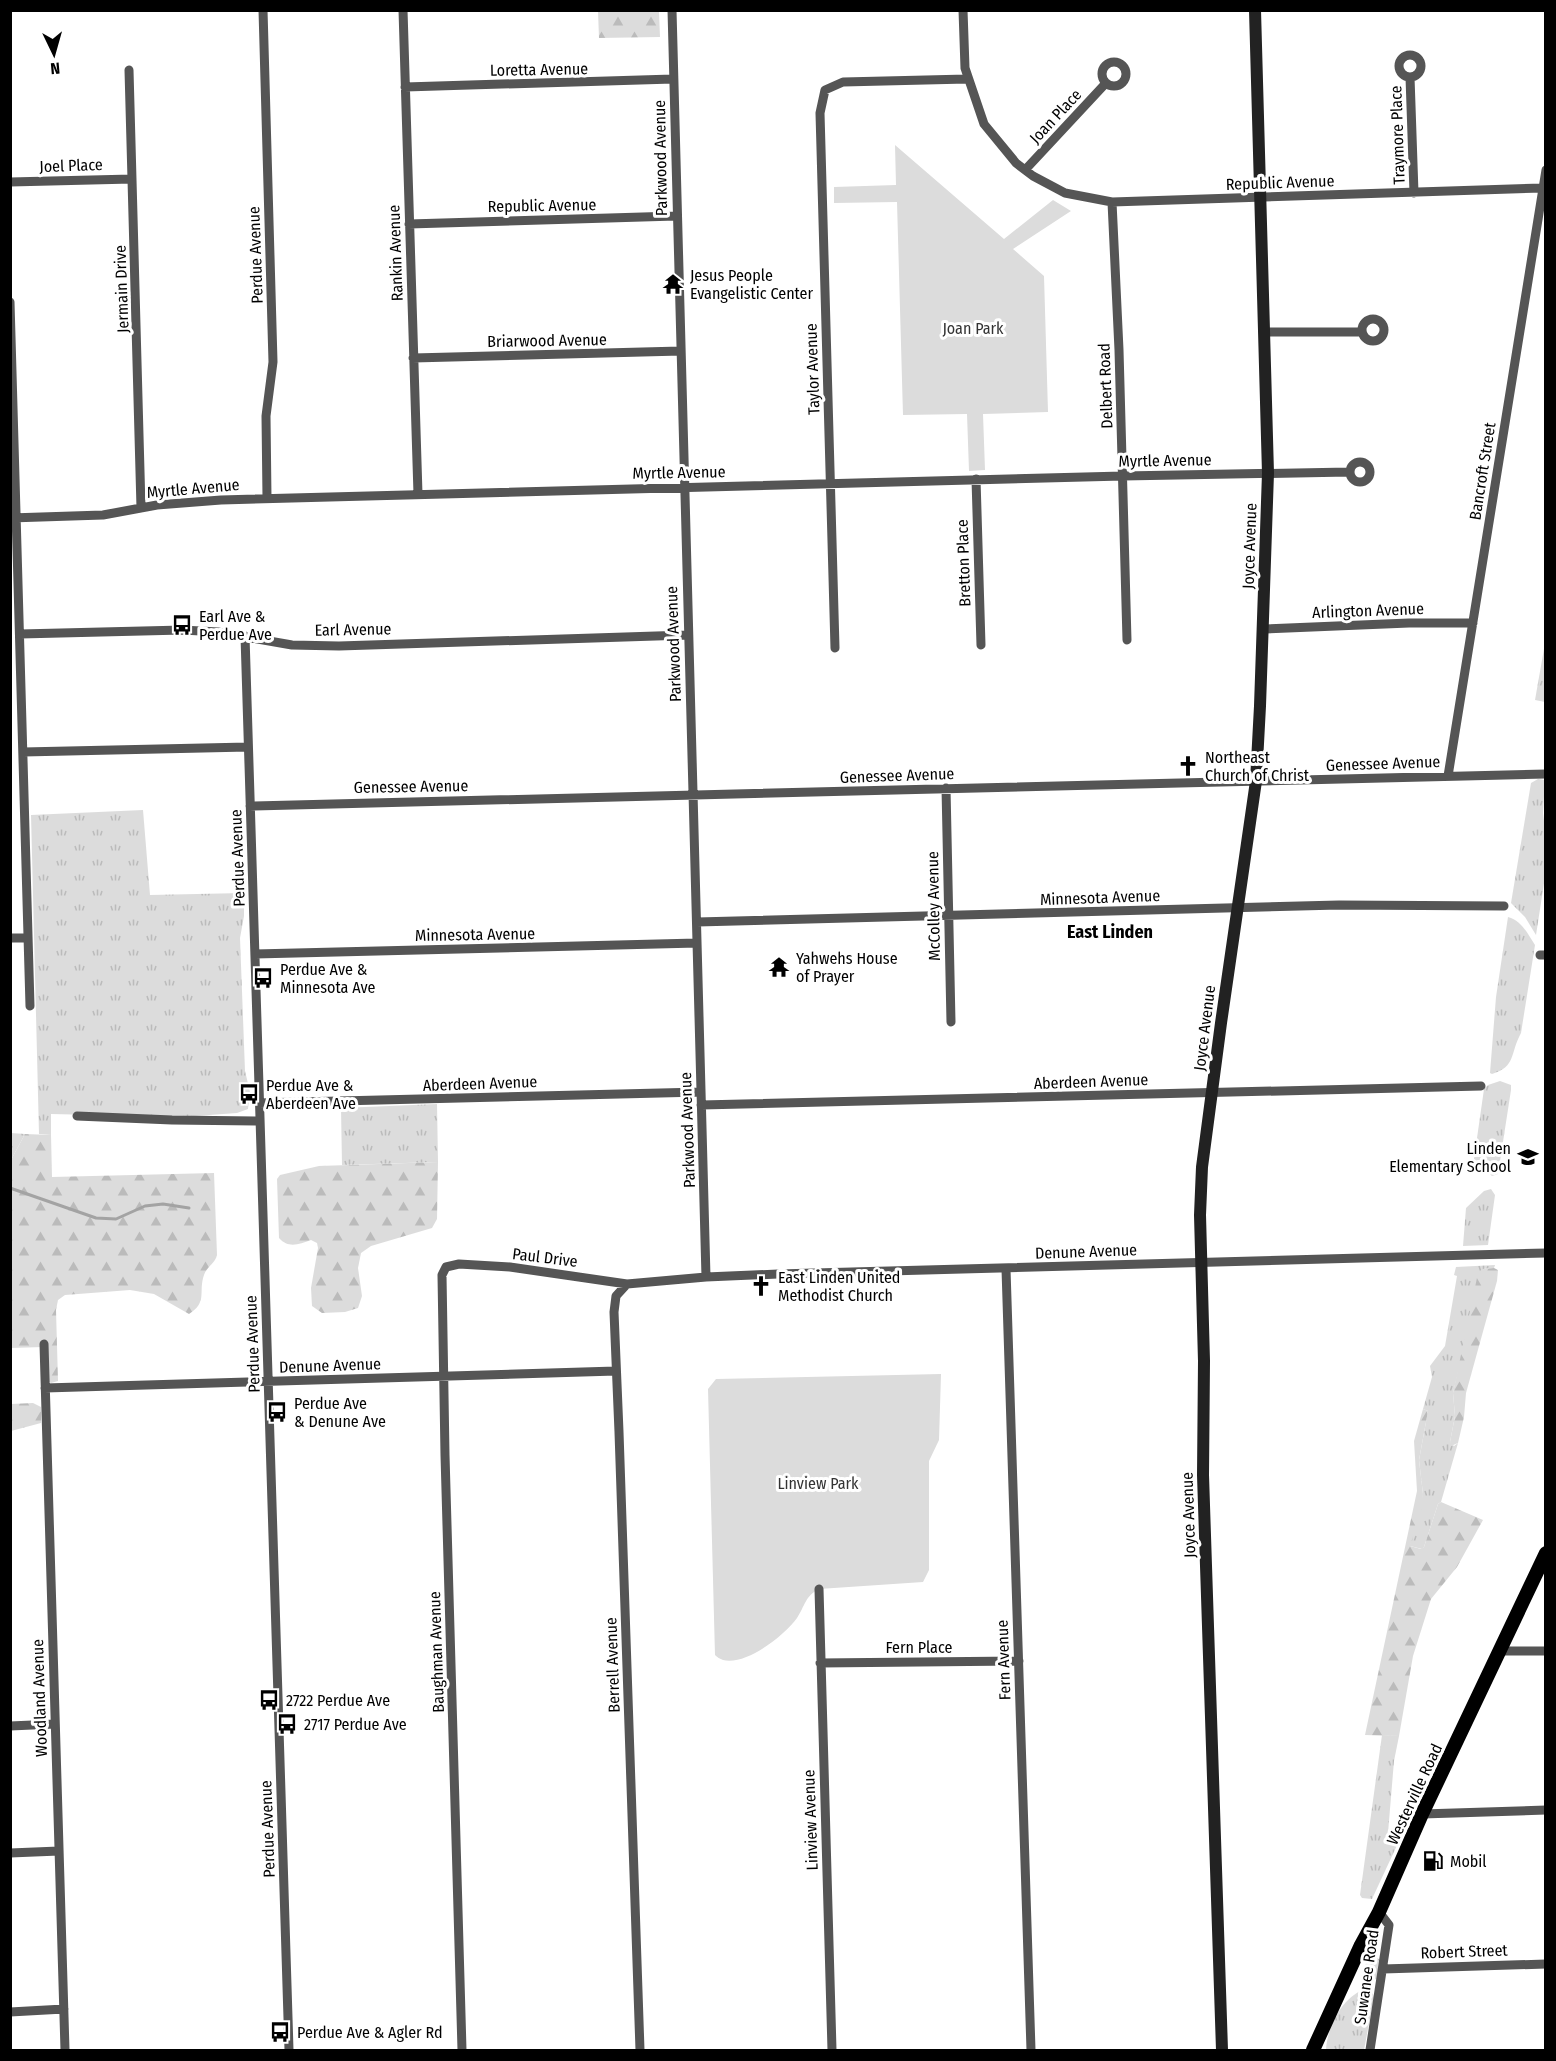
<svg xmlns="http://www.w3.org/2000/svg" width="1556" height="2061" font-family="'Fira Sans Condensed',sans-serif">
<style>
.grass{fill:url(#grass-tufts)}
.forest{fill:url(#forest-firs)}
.green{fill:#dcdcdc}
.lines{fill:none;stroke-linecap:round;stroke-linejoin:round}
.stream{stroke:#a3a3a3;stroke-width:3}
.street{stroke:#555;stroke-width:9}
.secondary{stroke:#222;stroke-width:12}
.primary{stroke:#000;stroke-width:14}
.labels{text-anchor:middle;stroke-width:6;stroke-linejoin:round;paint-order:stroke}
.street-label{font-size:16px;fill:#000;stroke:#fff}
.poi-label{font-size:16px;fill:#000;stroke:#fff;text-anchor:start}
.park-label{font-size:16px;fill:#333;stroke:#fff}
.neighbourhood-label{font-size:18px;font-weight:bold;fill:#000;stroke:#fff}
</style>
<defs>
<pattern id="grass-tufts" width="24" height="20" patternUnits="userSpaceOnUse" patternTransform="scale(1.5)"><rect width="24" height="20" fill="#dcdcdc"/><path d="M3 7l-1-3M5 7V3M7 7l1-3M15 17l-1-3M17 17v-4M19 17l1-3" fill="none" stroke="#bbb"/></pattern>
<pattern id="forest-firs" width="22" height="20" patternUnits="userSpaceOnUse" patternTransform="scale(1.5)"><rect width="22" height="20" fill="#dcdcdc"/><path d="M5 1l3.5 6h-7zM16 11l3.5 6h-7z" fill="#bbb"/></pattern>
</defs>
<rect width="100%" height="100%" fill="#fff"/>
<path class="grass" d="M1545,643L1546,702H1545L1535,700Z
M1538,779L1545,780L1543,813L1546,837L1545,877L1536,935L1525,917L1511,903L1531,783Z
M143,810L150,895L244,893V916L240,938L245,1071L250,1092L248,1109L237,1113L182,1117L51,1114V1135L39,1134L31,815Z
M1508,917C1522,921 1527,933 1535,945L1521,1033C1510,1053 1516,1067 1492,1074L1490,1073L1496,997Z
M1500,1081L1511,1085V1090L1498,1174L1492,1176L1484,1169L1474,1170L1473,1166L1484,1089L1488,1085Z
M437,1104L438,1162L342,1165L341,1108Z
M11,1133L25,1134L11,1160Z
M1491,1189L1495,1195L1488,1245L1463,1246L1466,1208L1484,1191Z
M1495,1265L1494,1268L1483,1269L1453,1393L1455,1416L1450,1442L1454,1446L1458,1443L1441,1502L1438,1504L1424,1547L1422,1549L1410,1546V1544L1423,1494L1419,1460L1428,1411L1423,1409L1432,1377L1430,1366L1445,1346L1457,1276L1454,1275L1456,1267Z
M1382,1735L1399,1736L1394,1761L1388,1833L1399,1841L1372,1899L1362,1898L1360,1895Z
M1373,1956L1379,1959L1377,1979C1371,1980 1364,1978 1363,1972L1367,1960Z
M1368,1988L1372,1991L1374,1997L1364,2050H1326C1327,2026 1343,1995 1368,1988Z"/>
<path class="forest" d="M598,11H659L660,37L599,38Z
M25,1134L51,1135L52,1177L214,1173L217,1255C215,1264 207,1266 204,1275C198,1292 208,1302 189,1314L154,1294L130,1290L65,1295L58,1300L56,1310L58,1381L51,1383L46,1380L43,1347L11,1348V1160Z
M438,1162L437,1219L432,1228L371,1246L361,1253L358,1268L362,1296L358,1308L345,1312L322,1313L312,1306L311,1288L318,1248L317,1243L311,1240C299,1244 289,1249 279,1238L277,1179L280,1175L319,1166Z
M1494,1268L1498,1270L1497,1281L1466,1393L1464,1417L1458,1443L1451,1446L1450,1442L1455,1416L1453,1393L1478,1273L1483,1269Z
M33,1403L41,1407V1423L11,1431V1404Z
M1423,1409L1428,1411L1419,1460L1423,1494L1422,1507L1410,1546L1421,1549L1424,1547L1438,1504L1441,1502L1483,1520L1457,1567L1431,1599L1413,1656L1399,1736L1365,1735L1417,1491L1414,1441Z"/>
<path class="green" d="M895,145L1004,239L1053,200L1071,211L1013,249L1044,276L1048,412L983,414L985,470L969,471L967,414L903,415L897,202L834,203V187L896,185Z
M941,1374L939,1440L929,1461V1570L923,1582L819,1589C805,1596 805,1606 797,1618C785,1635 746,1666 723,1660C720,1659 717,1657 715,1655L708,1389L716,1379Z"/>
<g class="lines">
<path class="stream" d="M10,1188L96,1218L116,1219L145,1206L163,1204L189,1208"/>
<path class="street" d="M263,10L273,362L266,416L267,498
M403,10L418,494
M672,10C682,433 695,855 706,1277
M963,10L965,68L984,124L1016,163L1033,176L1065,193L1112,202L1542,188
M1399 66a11 11 0 1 1 22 0a11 11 0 1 1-22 0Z
M1102 74a12 12 0 1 1 24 0a12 12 0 1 1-24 0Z
M129,70L141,508
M1410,77L1414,193
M405,87L673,79
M1025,170L1106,83
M10,182L132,179
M1112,202L1119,350L1127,640
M409,224L676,216
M10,302L30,1006
M1362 330a11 11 0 1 1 22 0a11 11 0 1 1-22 0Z
M1265,332H1362
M413,358L681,351
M1350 472a10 10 0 1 1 20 0a10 10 0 1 1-20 0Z
M976,479L981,645
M10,518L103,515L157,505L221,500L1123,476L1349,472
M1263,629L1409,623H1473
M20,634L183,630L218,632L292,645L339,646L687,635
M245,636L289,2050
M835,648L820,113L825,90L843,82L967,79
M23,752L248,747
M1448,776L1546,170
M946,788L951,1022
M250,806L1546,774
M697,922L1339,905L1504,906
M10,938H27
M255,954L697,943
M1540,955H1546
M259,1103L701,1092
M701,1105L1481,1086
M77,1116L172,1120L260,1121
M1006,1269L1031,2050
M627,1284L616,1296L614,1312L619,1432L640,2050
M44,1344L65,2050
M45,1388L616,1371
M819,1589L832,2050
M1498,1651H1546
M820,1663L1019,1661
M10,1726L55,1724
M1422,1814L1546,1810
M10,1853L59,1851
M1383,1969L1546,1964
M10,2012L64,2009
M462,2050L445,1455L442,1275L446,1267L459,1264L510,1267L627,1284L706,1277L778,1274L1546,1253
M1370,2050L1389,1925L1379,1912"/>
<path class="secondary" d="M1222,2050L1203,1475L1204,1361L1200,1215L1202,1167L1221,1023L1256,781L1260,706L1268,473L1255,10"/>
<path class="primary" d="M1313,2050L1361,1945L1379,1912L1422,1814L1546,1553"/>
</g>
<defs>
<g id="temple-bare" transform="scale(1.62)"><path d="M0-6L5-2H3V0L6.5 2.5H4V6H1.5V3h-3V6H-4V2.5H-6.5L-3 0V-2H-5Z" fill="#000" stroke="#fff" stroke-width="2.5" paint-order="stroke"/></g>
<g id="bus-bare" transform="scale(1.62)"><path d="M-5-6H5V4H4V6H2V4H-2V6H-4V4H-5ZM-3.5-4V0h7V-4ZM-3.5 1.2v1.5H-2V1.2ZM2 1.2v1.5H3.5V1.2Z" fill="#000" stroke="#fff" stroke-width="2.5" paint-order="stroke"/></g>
<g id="church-bare" transform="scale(1.62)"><path d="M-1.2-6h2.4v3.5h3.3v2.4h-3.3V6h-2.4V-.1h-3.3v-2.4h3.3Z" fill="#000" stroke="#fff" stroke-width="2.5" paint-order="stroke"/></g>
<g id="school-bare" transform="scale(1.62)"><path d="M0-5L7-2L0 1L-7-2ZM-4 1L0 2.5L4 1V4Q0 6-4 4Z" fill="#000" stroke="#fff" stroke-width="2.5" paint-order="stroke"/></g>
<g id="fuel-bare" transform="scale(1.62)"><path d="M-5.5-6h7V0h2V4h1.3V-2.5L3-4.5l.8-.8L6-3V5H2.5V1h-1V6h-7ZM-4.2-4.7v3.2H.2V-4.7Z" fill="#000" stroke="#fff" stroke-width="2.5" paint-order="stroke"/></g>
</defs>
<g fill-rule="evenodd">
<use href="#temple-bare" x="673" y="284"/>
<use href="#bus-bare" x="182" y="625"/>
<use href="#church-bare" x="1188" y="766"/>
<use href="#temple-bare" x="779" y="967"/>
<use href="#bus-bare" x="263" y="978"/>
<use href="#bus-bare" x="249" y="1094"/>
<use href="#school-bare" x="1528" y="1157"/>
<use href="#church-bare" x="761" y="1286"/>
<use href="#bus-bare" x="277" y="1412"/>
<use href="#bus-bare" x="269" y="1700"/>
<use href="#bus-bare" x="287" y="1724"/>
<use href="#fuel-bare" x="1433" y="1861"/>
<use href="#bus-bare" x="280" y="2032"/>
</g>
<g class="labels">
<g class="street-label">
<text transform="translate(539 69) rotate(-1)" y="6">Loretta Avenue</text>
<text transform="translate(1055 116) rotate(-47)" y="6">Joan Place</text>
<text transform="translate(1397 135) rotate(-92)" y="6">Traymore Place</text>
<text transform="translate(660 158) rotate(-91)" y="6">Parkwood Avenue</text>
<text transform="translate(71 165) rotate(-2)" y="6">Joel Place</text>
<text transform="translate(1280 182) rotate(-2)" y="6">Republic Avenue</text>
<text transform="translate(542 205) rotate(-1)" y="6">Republic Avenue</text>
<text transform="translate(395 253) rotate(-92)" y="6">Rankin Avenue</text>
<text transform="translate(255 255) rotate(-92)" y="6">Perdue Avenue</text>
<text transform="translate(121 289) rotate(-92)" y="6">Jermain Drive</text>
<text transform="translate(547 340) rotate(-1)" y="6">Briarwood Avenue</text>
<text transform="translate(812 369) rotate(-92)" y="6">Taylor Avenue</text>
<text transform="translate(1105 386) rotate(-92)" y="6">Delbert Road</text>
<text transform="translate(1165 460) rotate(-1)" y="6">Myrtle Avenue</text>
<text transform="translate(1482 471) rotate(-81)" y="6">Bancroft Street</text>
<text transform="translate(679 472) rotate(-1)" y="6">Myrtle Avenue</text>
<text transform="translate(193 488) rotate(-5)" y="6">Myrtle Avenue</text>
<text transform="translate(1249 546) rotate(-88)" y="6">Joyce Avenue</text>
<text transform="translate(963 563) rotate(-92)" y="6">Bretton Place</text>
<text transform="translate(1368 610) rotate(-2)" y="6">Arlington Avenue</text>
<text transform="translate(353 629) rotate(-1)" y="6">Earl Avenue</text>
<text transform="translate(673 644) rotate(-92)" y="6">Parkwood Avenue</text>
<text transform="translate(1383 763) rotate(-2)" y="6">Genessee Avenue</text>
<text transform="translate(897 775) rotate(-2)" y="6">Genessee Avenue</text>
<text transform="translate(411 786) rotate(-1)" y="6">Genessee Avenue</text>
<text transform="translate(237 858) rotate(-92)" y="6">Perdue Avenue</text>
<text transform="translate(1100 897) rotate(-2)" y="6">Minnesota Avenue</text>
<text transform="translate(933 906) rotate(-91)" y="6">McColley Avenue</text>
<text transform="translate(475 934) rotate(-1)" y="6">Minnesota Avenue</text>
<text transform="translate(1204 1028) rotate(-83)" y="6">Joyce Avenue</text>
<text transform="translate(1091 1081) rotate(-2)" y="6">Aberdeen Avenue</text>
<text transform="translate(480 1083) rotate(-2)" y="6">Aberdeen Avenue</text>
<text transform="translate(687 1130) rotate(-92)" y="6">Parkwood Avenue</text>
<text transform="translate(1086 1251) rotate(-2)" y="6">Denune Avenue</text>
<text transform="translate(545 1257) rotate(7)" y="6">Paul Drive</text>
<text transform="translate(252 1344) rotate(-92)" y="6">Perdue Avenue</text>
<text transform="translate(330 1365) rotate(-2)" y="6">Denune Avenue</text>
<text transform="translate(1188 1515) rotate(-92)" y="6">Joyce Avenue</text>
<text x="919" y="1653">Fern Place</text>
<text transform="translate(436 1652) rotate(-92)" y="6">Baughman Avenue</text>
<text transform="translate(1003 1660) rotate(-92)" y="6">Fern Avenue</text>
<text transform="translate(612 1665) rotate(-92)" y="6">Berrell Avenue</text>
<text transform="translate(39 1698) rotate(-92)" y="6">Woodland Avenue</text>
<text transform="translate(1414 1794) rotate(-65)" y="6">Westerville Road</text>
<text transform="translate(810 1820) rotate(-92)" y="6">Linview Avenue</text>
<text transform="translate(267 1829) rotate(-92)" y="6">Perdue Avenue</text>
<text transform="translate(1464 1951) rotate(-2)" y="6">Robert Street</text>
<text transform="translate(1366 1977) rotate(-82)" y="6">Suwanee Road</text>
</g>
<g class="poi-label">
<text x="690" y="281">Jesus People<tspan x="690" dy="18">Evangelistic Center</tspan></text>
<text x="199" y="622">Earl Ave &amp;<tspan x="199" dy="18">Perdue Ave</tspan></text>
<text x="1205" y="763">Northeast<tspan x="1205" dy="18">Church of Christ</tspan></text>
<text x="796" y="964">Yahwehs House<tspan x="796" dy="18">of Prayer</tspan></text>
<text x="280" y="975">Perdue Ave &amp;<tspan x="280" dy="18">Minnesota Ave</tspan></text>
<text x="266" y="1091">Perdue Ave &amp;<tspan x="266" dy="18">Aberdeen Ave</tspan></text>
<text x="1511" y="1154" text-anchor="end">Linden<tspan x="1511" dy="18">Elementary School</tspan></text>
<text x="778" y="1283">East Linden United<tspan x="778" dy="18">Methodist Church</tspan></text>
<text x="294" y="1409">Perdue Ave<tspan x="294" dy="18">&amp; Denune Ave</tspan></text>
<text x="286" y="1706">2722 Perdue Ave</text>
<text x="304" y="1730">2717 Perdue Ave</text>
<text x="1450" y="1867">Mobil</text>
<text x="297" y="2038">Perdue Ave &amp; Agler Rd</text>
</g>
<g class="park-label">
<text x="973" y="334">Joan Park</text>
<text x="818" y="1489">Linview Park</text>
</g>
<g class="neighbourhood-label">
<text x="1110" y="938">East Linden</text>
</g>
</g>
<rect width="1556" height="2061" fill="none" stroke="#000000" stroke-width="24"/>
<g transform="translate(54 54) rotate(175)" stroke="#ffffff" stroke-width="4.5" paint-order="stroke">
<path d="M0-4.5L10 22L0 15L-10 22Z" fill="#000000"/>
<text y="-9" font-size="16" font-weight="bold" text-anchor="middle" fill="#000000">N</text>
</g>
</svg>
